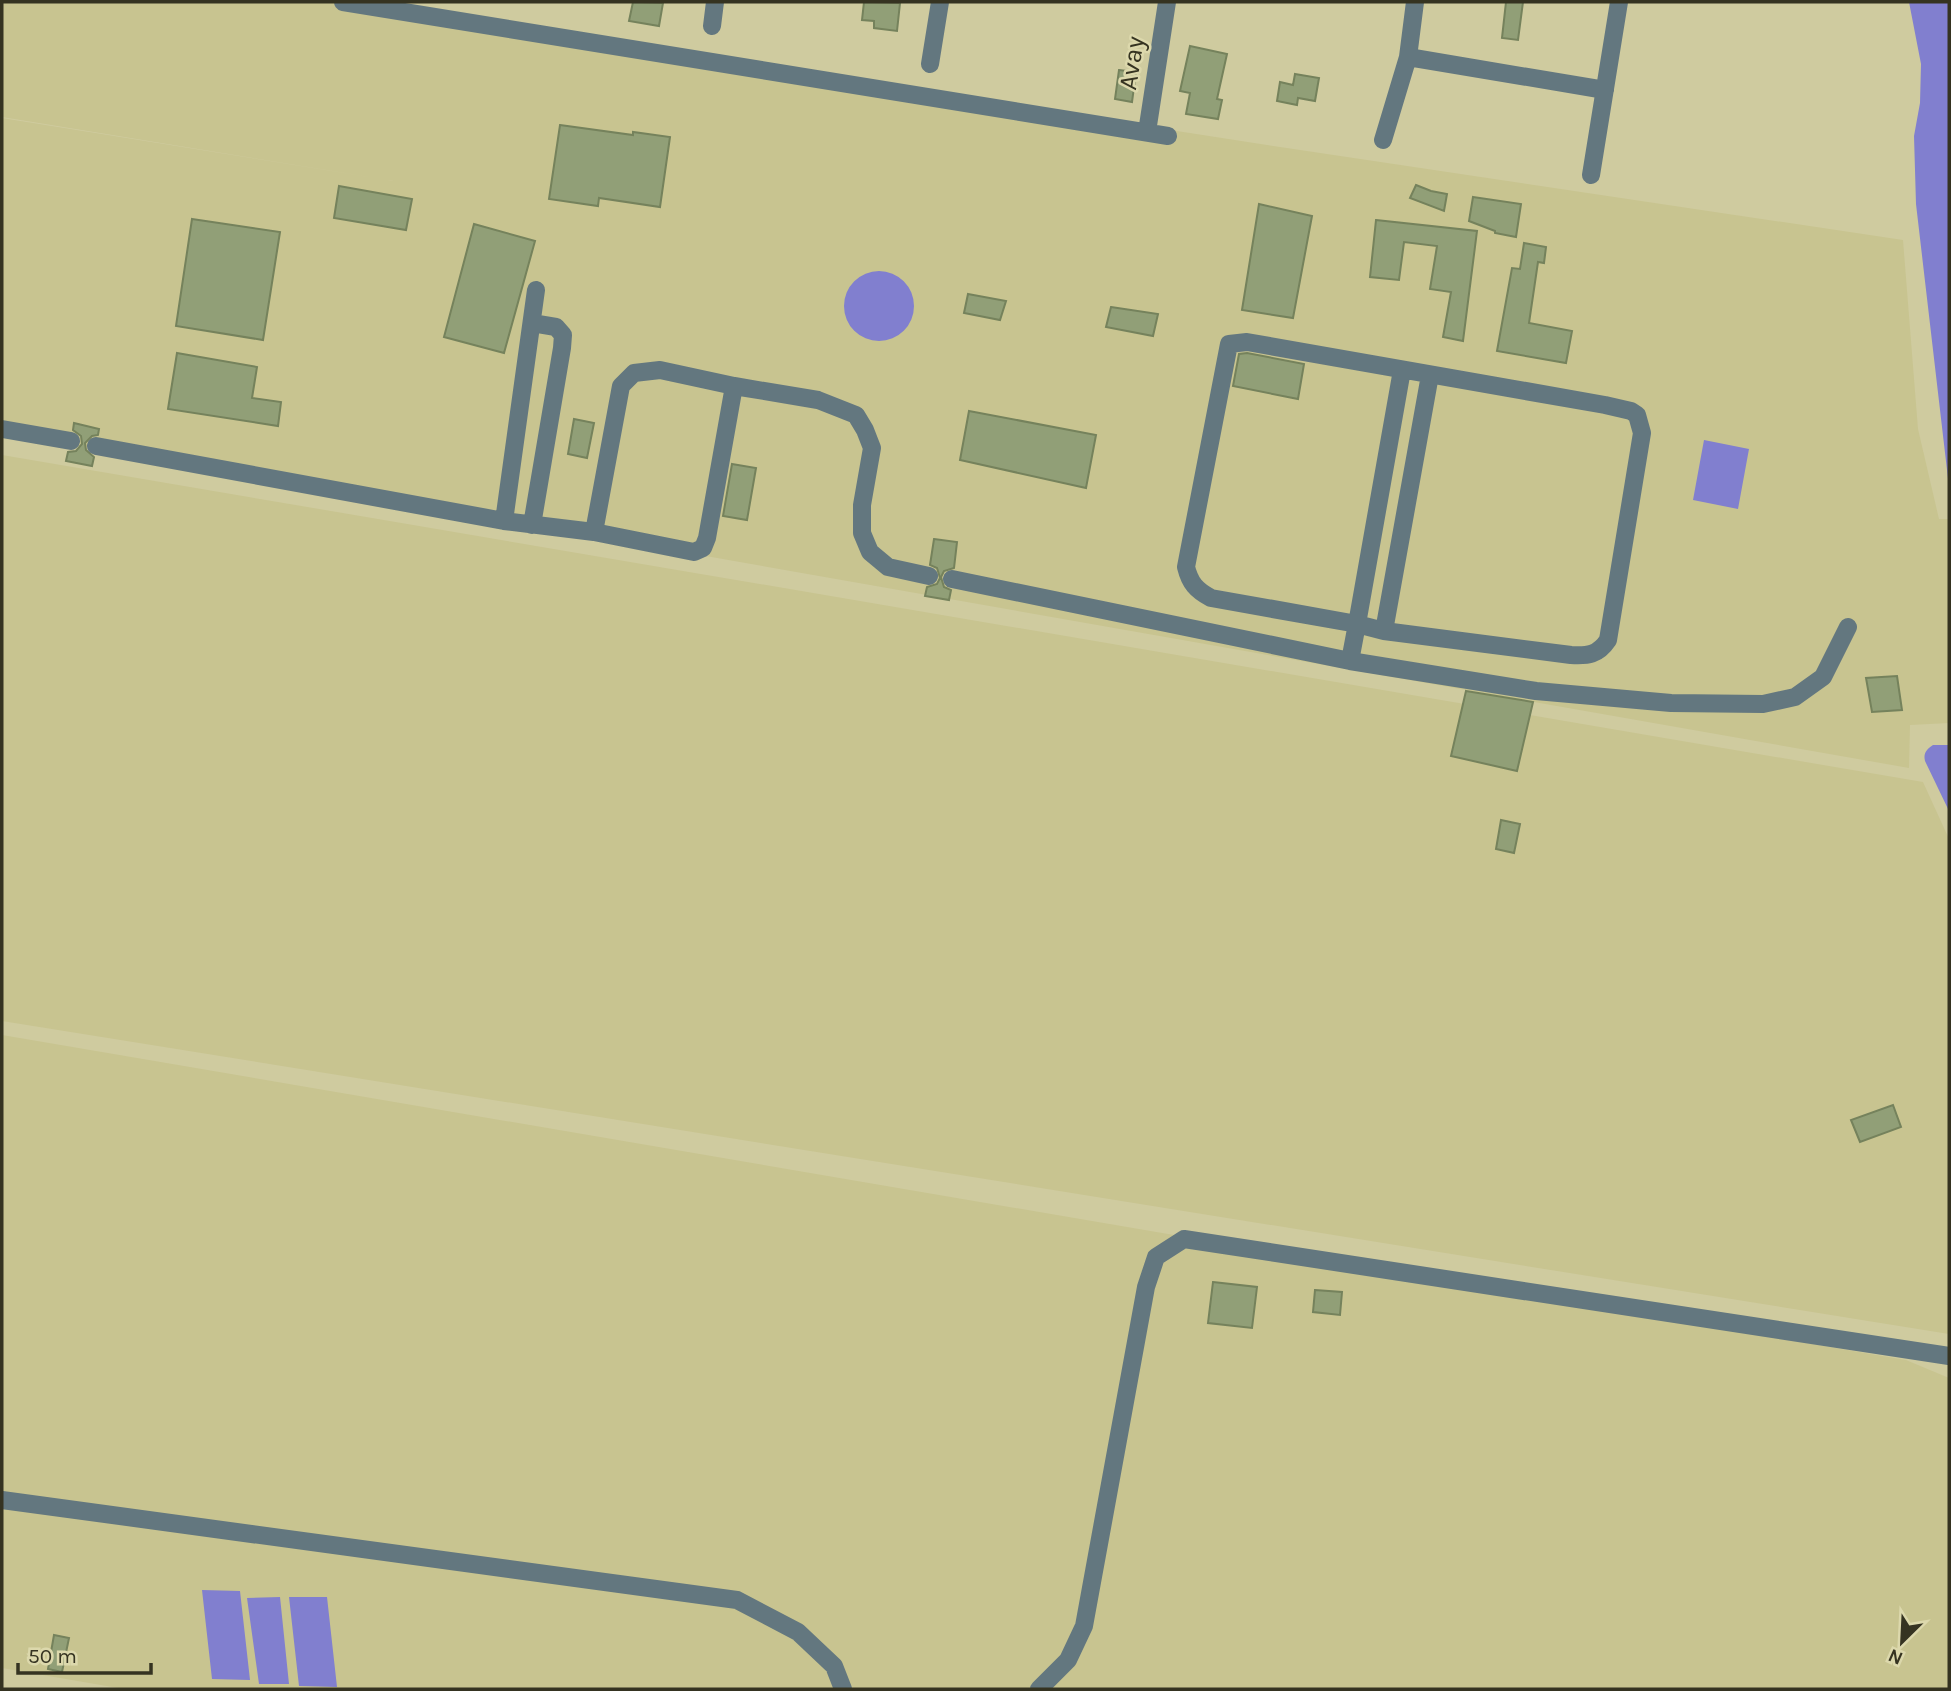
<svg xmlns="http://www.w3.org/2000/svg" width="1951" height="1691" font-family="Karla,sans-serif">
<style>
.built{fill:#c8c490}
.water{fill:#817fcf}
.building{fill:#919f77;stroke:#75825c;stroke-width:2}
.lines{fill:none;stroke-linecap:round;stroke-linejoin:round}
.minor{stroke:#63777f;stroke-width:18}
.labels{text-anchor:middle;stroke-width:5;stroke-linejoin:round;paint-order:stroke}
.street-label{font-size:26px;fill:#353321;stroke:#dcd8ac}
</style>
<rect width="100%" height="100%" fill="#cfcb9f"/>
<path class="built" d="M2,2H348L1267,145L1903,240L1918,429L1939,519H1949V723L1910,725L1909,768L2,432V118L394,181L2,117Z
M2,455L1923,782L1949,839V1334L2,1021Z
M2,1035L1906,1360L1949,1378V1689H124L2,1668Z"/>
<path class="water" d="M1909,2H1949V487L1916,204L1914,136L1920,103L1921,64Z
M844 306a35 35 0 1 1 70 0a35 35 0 1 1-70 0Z
M1704,440L1749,449L1738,509L1693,500Z
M1933,745H1949V811L1925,761C1923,753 1927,749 1933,745Z
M202,1590L240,1591L250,1680L212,1679Z
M280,1597L289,1684H259L247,1598Z
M289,1597H327L337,1687L299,1686Z"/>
<path class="building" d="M633,2L663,3L659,26L629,21Z
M864,2L900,3L897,31L874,28V21L862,20Z
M1506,2H1523L1518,40L1502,38Z
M1190,46L1227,54L1217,99L1222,100L1218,119L1186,114L1190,93L1180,91Z
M1119,70L1136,72L1132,102L1115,99Z
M1295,74L1319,78L1315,101L1298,98L1297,105L1277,101L1280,82L1293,85Z
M560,125L633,135V132L670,137L660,207L599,198L598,206L549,199Z
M1416,185L1431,191L1447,194L1444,211L1410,198Z
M339,186L412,199L406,230L334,218Z
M1473,197L1521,204L1516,237L1495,233V231L1469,221Z
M1259,204L1312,216L1293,318L1242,310Z
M192,219L280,232L263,340L176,326Z
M1376,220L1477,231L1463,341L1443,337L1451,292L1430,289L1437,246L1404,242L1399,280L1370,277Z
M474,224L535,241L504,353L444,337Z
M1524,243L1546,247L1544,263L1538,262L1529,323L1572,331L1566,363L1497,351L1512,268L1520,269Z
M968,294L1006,301L1000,320L964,313Z
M1111,307L1158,314L1153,336L1106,327Z
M177,353L257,367L252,398L281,402L278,426L168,409Z
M1247,353L1304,364L1298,399L1233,386L1239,354Z
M969,411L1096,435L1086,488L960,460Z
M574,419L594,423L587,458L568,454Z
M74,423L99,429L98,435L92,436L85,443L86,450L94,457L92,466L66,461L68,452L76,451L82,444L81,436L73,430Z
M732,464L756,468L747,520L723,516Z
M934,539L957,542L954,568L944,571L941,577L944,587L951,590L949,600L925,596L927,587L937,584L940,578L937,568L930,565Z
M1897,676L1902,710L1872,712L1866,678Z
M1466,691L1533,702L1517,771L1451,756Z
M1501,820L1520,824L1514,853L1496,849Z
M1893,1105L1901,1127L1860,1142L1851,1120Z
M1213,1282L1257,1287L1252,1328L1208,1323Z
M1315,1290L1342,1292L1340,1315L1313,1312Z
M54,1635L69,1638L62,1672L48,1669Z"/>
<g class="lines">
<path class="minor" d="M343,2L1168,136
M712,26L715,2
M1408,57L1605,90
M930,64L940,2
M1147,132L1167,2
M1383,140L1408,57L1415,2
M1591,175L1619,2
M532,323L556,327L563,335L562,348L532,525
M2,429L71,441
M96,446L504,521L594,532L694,552L703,548L707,538L734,386L818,400L856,415L865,430L872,448L862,505V533L870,552L888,567L929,576
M504,521L536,290
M594,532L621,386L634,373L660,370L734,386
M952,579L1350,661L1536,691L1671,703L1763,704L1795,697L1823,677L1848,627
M1384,631L1430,375
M1350,661L1357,624L1211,598C1196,590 1190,583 1186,567L1229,344L1247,342L1605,405L1631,411L1637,415L1642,433L1608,640C1598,655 1588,656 1571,655L1384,631L1357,624L1402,370
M2,1500L737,1600L798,1632L834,1666L843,1689
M1039,1689L1068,1660L1084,1626L1146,1287L1156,1257L1184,1239L1949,1356"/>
</g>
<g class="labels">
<g class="street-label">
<text transform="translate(1131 63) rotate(-81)" y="9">Avay</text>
</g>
</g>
<rect width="1951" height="1691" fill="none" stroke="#353321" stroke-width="7"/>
<g transform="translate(1902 1642) rotate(204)" stroke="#dcd8ac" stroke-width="5" paint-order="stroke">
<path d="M0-5L12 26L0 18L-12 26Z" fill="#353321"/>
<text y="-10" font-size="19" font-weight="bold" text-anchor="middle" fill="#353321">N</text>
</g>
<path d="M18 1663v10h133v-10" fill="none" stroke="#353321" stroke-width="3.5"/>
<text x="28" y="1663" font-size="21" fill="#353321" stroke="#dcd8ac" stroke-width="5" paint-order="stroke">50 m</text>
</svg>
